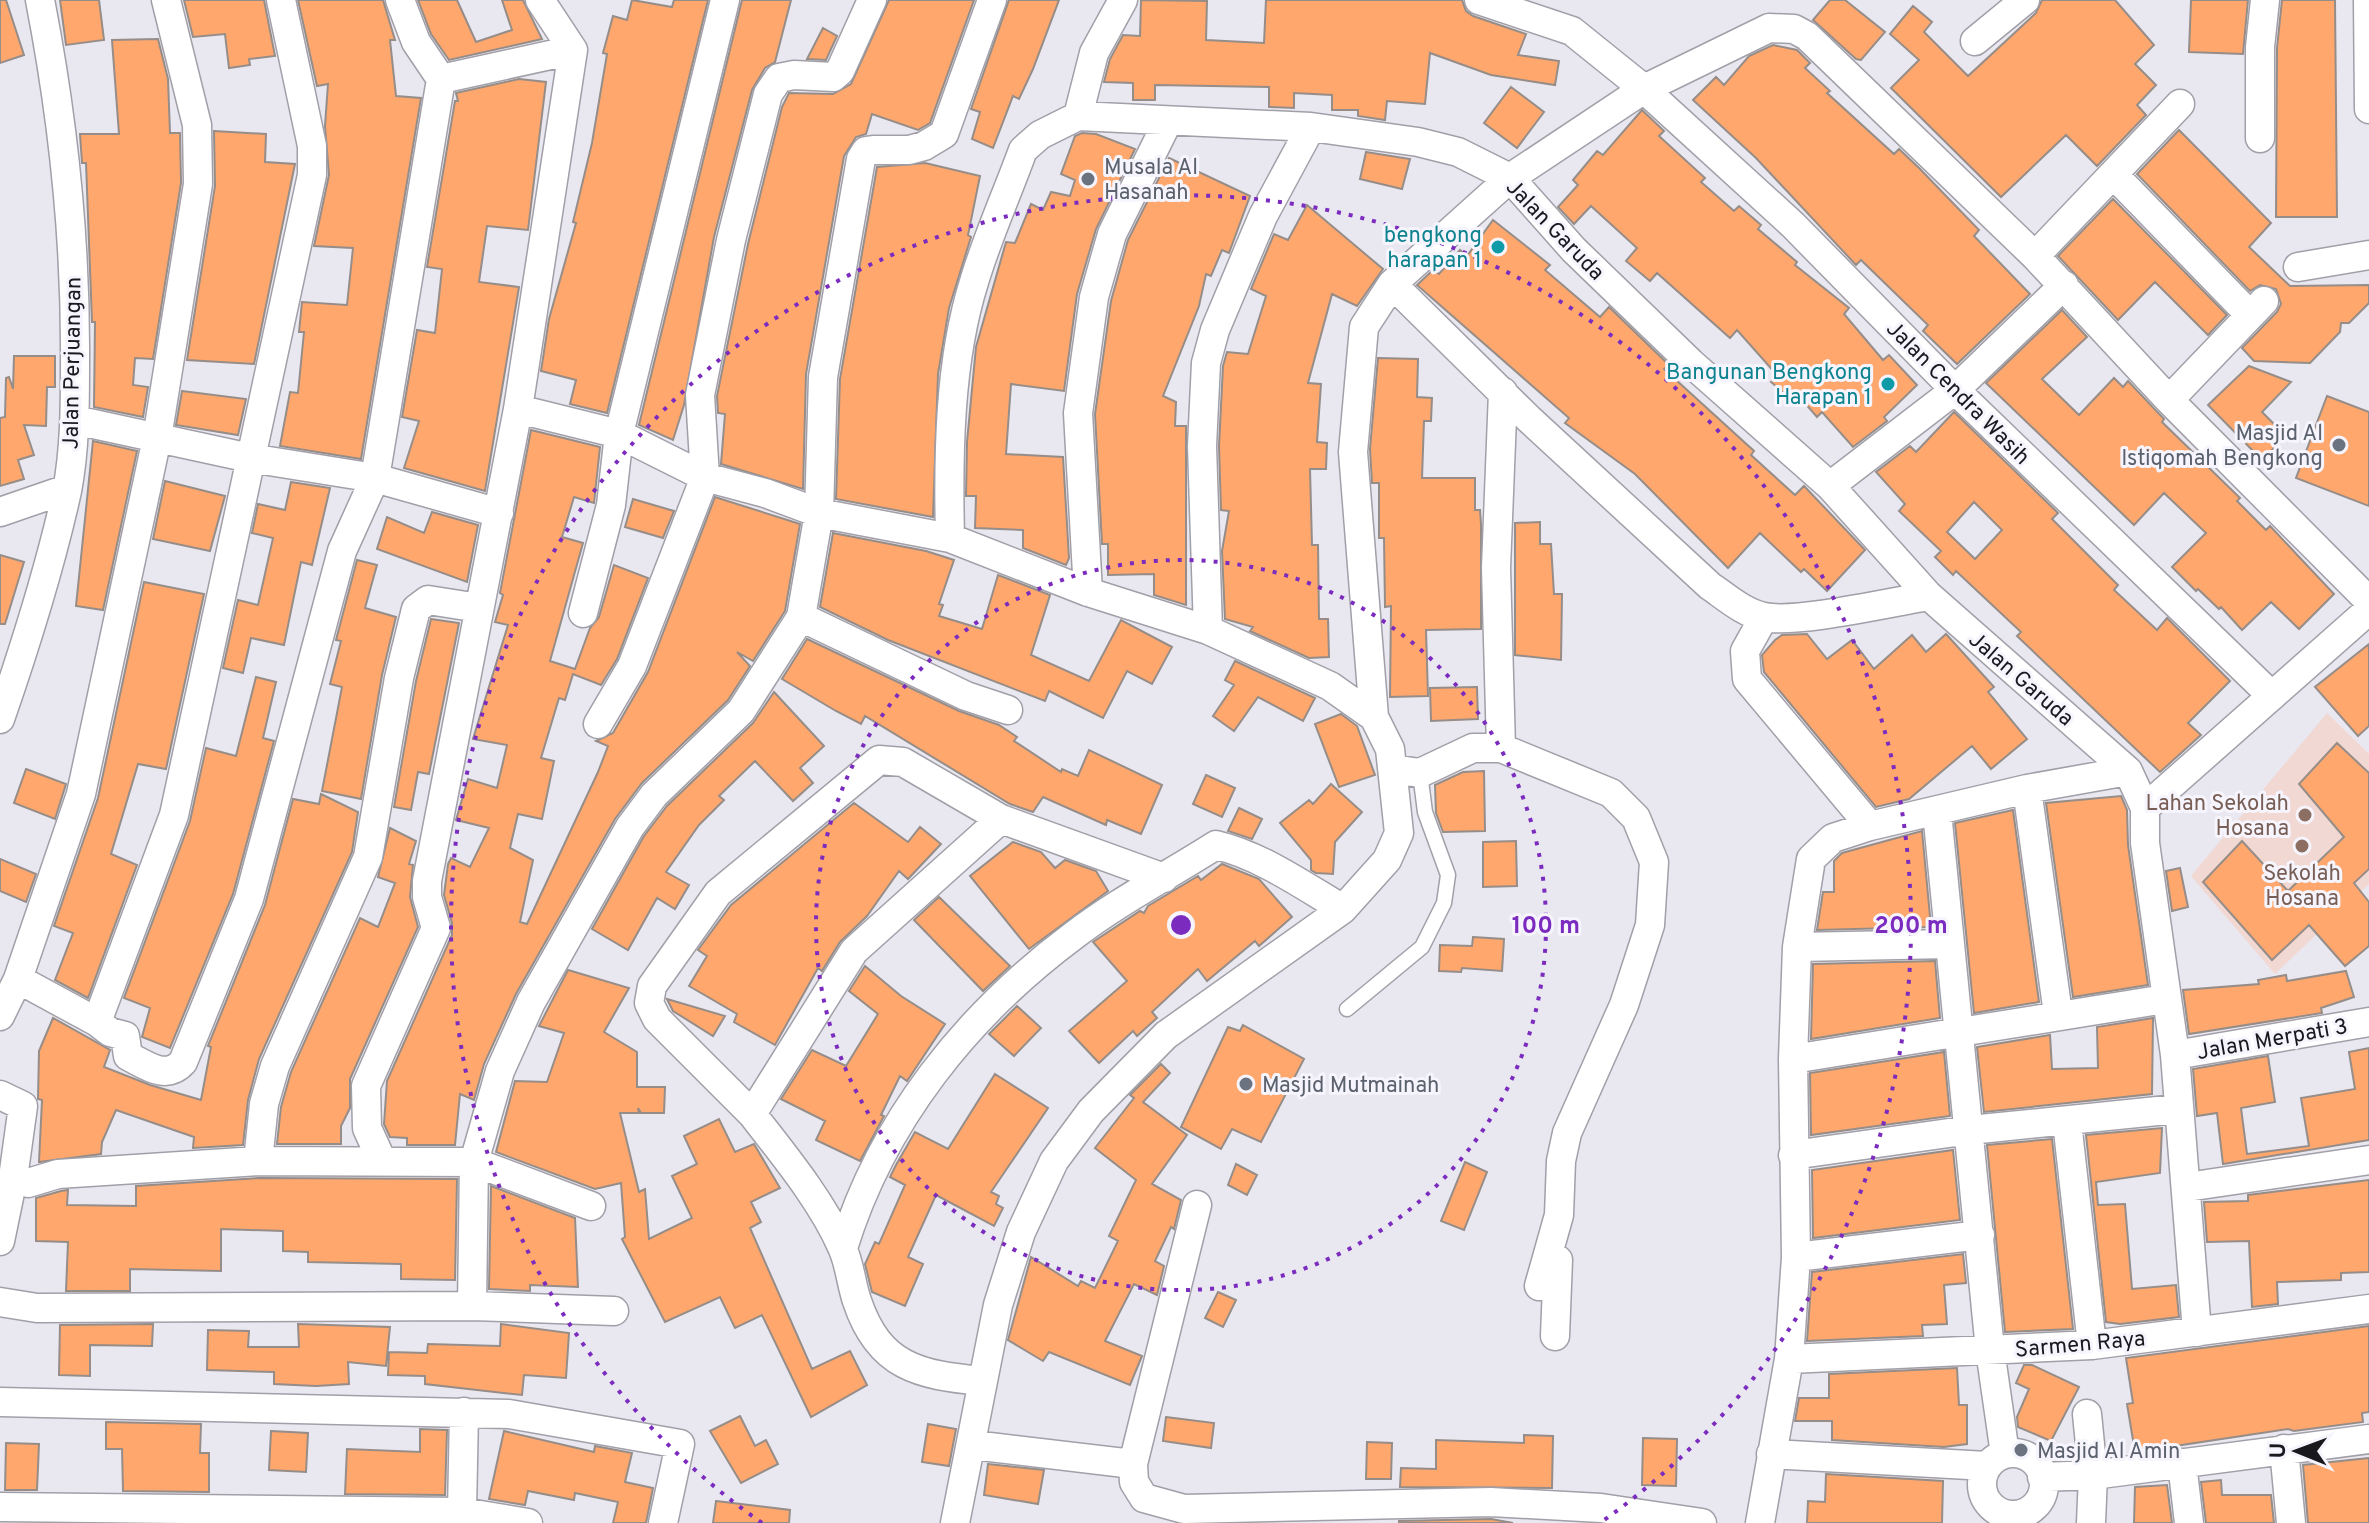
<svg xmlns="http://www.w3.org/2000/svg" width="2369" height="1523" font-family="Overpass,sans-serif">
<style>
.education{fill:#f2d8d2}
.building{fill:#ffa76d;stroke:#968d88;stroke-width:2;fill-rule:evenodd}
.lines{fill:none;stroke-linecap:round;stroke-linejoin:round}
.lane-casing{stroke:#a19fa8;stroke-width:17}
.street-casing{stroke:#a19fa8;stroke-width:31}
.lane{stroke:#fff;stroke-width:14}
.street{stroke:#fff;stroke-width:28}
.ring{fill:none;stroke:#7b2cbf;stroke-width:4;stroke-dasharray:4 8}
.worship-dot{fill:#6b7280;stroke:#f6f4fd;stroke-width:3}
.culture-dot{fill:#0f9aa8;stroke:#f6f4fd;stroke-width:3}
.education-dot{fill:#8d6e63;stroke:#f6f4fd;stroke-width:3}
.labels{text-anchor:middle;stroke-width:6;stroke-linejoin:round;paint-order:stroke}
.worship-label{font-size:22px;fill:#5b616d;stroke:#f6f4fd;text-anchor:start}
.street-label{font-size:22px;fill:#19181c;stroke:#f6f4fd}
.culture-label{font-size:22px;fill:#0d838f;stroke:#f6f4fd;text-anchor:end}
.education-label{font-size:22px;fill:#785e54;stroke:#f6f4fd;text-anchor:end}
.centre{fill:#7b2cbf;stroke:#f6f4fd;stroke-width:4}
.ring-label{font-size:24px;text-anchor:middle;font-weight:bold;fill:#7b2cbf;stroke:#f6f4fd;stroke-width:6;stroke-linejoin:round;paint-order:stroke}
</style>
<rect width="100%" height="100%" fill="#e9e7f0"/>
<path class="education" d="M2327,713L2369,754V884L2275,974L2191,876Z"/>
<path class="building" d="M0,0H6L24,55L0,63Z
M60,0H99L104,40L66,45Z
M184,0H264L275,56L249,59L250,65L229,68L225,34L193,37Z
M298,0H383L395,40H390L396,96L421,98L361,459L280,446L290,392L298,393L304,332H299L302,302L347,305L353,248L314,246L329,175L325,126L328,84L317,86Z
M418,0H457L476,42L512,30L502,0H523L542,39L449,60L431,34Z
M632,0L672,7L674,0H708L607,413L570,404L576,380L541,371L549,319L576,223L573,222L592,143L607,54L603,53L613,16L627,20Z
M742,0H791L775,62L765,68L752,90L714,237L684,405L673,440L639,425Z
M889,0H974L930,123L918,130L872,114L866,134L856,137L844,156L806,374L803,489L721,464L725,414L718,413L717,396L748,244L782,107L789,93L833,94L851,84Z
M1009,0H1059L1033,69L1019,99L1013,96L993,148L972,139L980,112L971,109Z
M1141,0L1207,1L1206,40L1264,43L1266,0H1462L1466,11L1473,16L1526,34L1518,55L1559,61L1555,85L1491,75L1430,53L1425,104L1387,101L1385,120L1358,116V110H1332V95L1294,93V108L1269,107V87L1155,85V100H1133V83L1104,82L1110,59L1123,35L1140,36Z
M1830,0H1845L1885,32L1861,60L1856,59L1813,20Z
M2042,0H2115L2154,45L2135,64L2156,85L2137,105L2146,115L2097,166L2066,135L2001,197L1891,88L1919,60L1890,34L1913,6L1932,22L1924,32L1968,76L2036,13Z
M2191,0H2248L2243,54L2189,52Z
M2282,0H2335L2337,217H2276L2277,48Z
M823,28L837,36L826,60L807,59Z
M158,39L168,79L170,133H180L181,183L153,359L135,358L133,385L148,387L143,417L94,407L95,322H92L86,163H82L80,134H119L112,40Z
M1773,45L1797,50L1810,63L1805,68L1830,91L1827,93L1894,154L1899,149L1919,168L1979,230L1974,236L2030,294L1957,364L1923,331L1928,325L1861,260L1856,265L1756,158L1693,100L1716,77L1724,85L1749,56Z
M519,79L546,82L528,230L487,226L479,282L519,287L485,491L404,468L419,421L402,417L417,330L435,333L442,269L427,267L455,101H458L456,93Z
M1511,87L1544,112L1517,148L1484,123Z
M1642,110L1664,131L1659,136L1705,178L1701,182L1734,211L1739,206L1761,225L1758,229L1797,262L1795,265L1849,308L1844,314L1883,360L1889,355L1917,385L1884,417L1887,421L1853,447L1822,412L1817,417L1797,394L1792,400L1771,382L1777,375L1737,330L1730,338L1657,273L1650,281L1626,261L1637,248L1591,206L1574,224L1558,207L1578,185L1573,180L1597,151L1603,155Z
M2179,130L2271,223L2249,247L2290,286L2369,285V303L2349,323H2341L2340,332L2310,363L2254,361L2242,348L2277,312L2281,304L2276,289L2260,285L2250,291L2137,174Z
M214,131L266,134L265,162L295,164L254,364L187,360L215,186Z
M1082,133L1096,134L1135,149L1096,229L1077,294L1064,391L1011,384L1006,454L1063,457L1069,558L1066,565L1023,548V530L975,528L976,496H966L967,442L976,347L1006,242L1015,243L1031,204L1043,210L1051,192L1070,196L1075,180L1061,174L1075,136Z
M1366,152L1410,159L1402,189L1360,179Z
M1169,158L1250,196L1229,253L1222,250L1211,276L1206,274L1199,306L1163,396L1176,402L1175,426H1186V605L1154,595V574L1108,575V544H1102L1095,414L1111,301L1128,240Z
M925,163L980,176L968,235L971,237L949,308L938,374L933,517L836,499L840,379L877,167Z
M2113,199L2227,315L2208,335L2155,282L2118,320L2058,256Z
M1307,205L1383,269L1357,306L1332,294L1308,383L1321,384L1317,442L1327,443L1326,469H1310L1312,545H1318L1319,619H1328L1329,657L1309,658L1250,631L1253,627L1225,619L1222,551L1229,511L1221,510L1219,446L1223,366L1227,352L1248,354L1266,296L1251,289L1274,234L1288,240Z
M1493,220L1550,265L1545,270L1600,317L1609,307L1669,365L1664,369L1754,451L1751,455L1795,495L1804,486L1865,550L1827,591L1804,569L1801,572L1760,533L1728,568L1635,474L1565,423L1569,418L1417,285L1433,270L1439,274L1460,250L1467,256Z
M2062,310L2087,337L2042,379L2079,415L2114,378L2123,387L2128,381L2164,419L2162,422L2240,498L2237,501L2266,530L2270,526L2334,594L2299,629L2271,602L2242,630L2221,607L2219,609L2198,589L2196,591L2172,567L2206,533L2164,493L2134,525L1986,383Z
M14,356H55V387H47L46,426L24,425L34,455L18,460L24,479L0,486V418L5,417L6,378L9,377L13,389Z
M1378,358L1418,359L1417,397L1432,398L1431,421H1424L1422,478H1475V510H1480L1481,524V629L1426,630L1428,696L1390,697L1391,606L1385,607L1384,538H1379V483H1372L1370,449Z
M2249,366L2291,382L2262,412L2286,436L2262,460L2208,405Z
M182,391L246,399L238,435L176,425Z
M2327,396L2369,412V506L2296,478Z
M1954,412L2058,513L2052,519L2118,585L2114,590L2157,630L2167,618L2230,681L2188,723L2201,735L2160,772L2017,636L2021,632L1956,571L1953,575L1935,557L1941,551L1899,511L1905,504L1876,472L1910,446L1916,452ZM1974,502L2002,530L1975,559L1947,532Z
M531,430L600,447L594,503L574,497L562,537L583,543L550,661L575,669L590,628L599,617L614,565L648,578L617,659L601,685L573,674L565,700L559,698L541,758L554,761L542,819L518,814L510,848L533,860L520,922L527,924L598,772L608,746L596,741L613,733L648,672L715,497L800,524L785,611L753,661L737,652L750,666L728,700L642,783L615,819L516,994L484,1064L474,1100L460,1094L455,1145H407V1138L390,1137L384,1124L387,1081L452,935V923L444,895L448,864L451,858L470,867L489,828L456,820L468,779L497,788L507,745L473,739L508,625L495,622L503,595L500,593Z
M93,441L137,451L103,610L76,606Z
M165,481L225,496L210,551L153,539Z
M291,482L330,488L312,565L301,562L284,645L251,638L243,673L223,668L238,600L258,605L273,538L252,533L258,504L285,510Z
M633,499L674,511L663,538L625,527Z
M432,512L478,525L467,582L377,549L387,517L424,533Z
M1540,522V544H1551L1554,594H1562L1561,660L1515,655V523Z
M833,533L926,551L954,560L939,604L943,605L939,616L982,629L998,575L1050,595L1031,655L1089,681L1121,620L1172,647L1152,684L1127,671L1103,718L1049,691L1045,701L888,640L820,607Z
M0,555L24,562L5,624H0Z
M357,560L377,565L365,608L396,617L382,675L361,799L322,791L342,687L330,684L341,641L336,640Z
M144,582L204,594L166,769L138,764L111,854L137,865L88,998L55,980L73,933L54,926L98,798Z
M431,619L459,623L429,774L418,772L411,810L394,807L416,681Z
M1807,634L1827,659L1852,640L1874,669L1912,635L1926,652L1946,634L1994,687L1988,692L2027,739L1991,769L1972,746L1909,799L1876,807L1764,672L1762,655L1775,640L1782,635Z
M807,639L959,711L999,725L1017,737L1014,741L1061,772L1062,769L1078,776L1089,750L1162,785L1141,834L1107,820L1106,825L1043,797L1033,812L1010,804L865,716L861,724L836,711L782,679Z
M2369,644V726L2358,736L2315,687Z
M1235,661L1315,698L1303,721L1258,697L1234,731L1213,716L1234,685L1225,680Z
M256,677L276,682L263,738L274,741L233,894L170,1048L142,1037L150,1008L124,998L190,821L206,748L236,756Z
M1477,687L1478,719L1431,721L1430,688Z
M774,692L824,746L800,768L813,783L793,801L755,761L719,796L724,800L699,825L666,872L689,885L675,909L657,898L628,950L592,929L644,836L667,806L753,723Z
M1341,714L1357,726L1375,775L1339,787L1315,724Z
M2337,743L2369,773V869L2354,883L2369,902V946L2345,966L2309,925L2272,960L2203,882L2242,841L2288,891L2344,837L2299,784Z
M26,769L66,784L55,819L14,803Z
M1484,771L1485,831L1443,832L1436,813L1435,785L1463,772Z
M1206,775L1235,788L1222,817L1193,804Z
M1331,784L1362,812L1335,842L1333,874L1316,873L1311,870V860L1280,823L1309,800L1313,804Z
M321,794L358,812L352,852L259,1059L248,1100L243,1145L193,1148L194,1137L116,1110L102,1142L101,1154L39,1162L42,1100L38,1099L39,1051L53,1018L110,1050L104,1067L150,1085L201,1100L211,1047L208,1046L265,905L293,799L319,804Z
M2121,796L2127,810L2128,845L2148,985L2073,997L2046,803Z
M854,803L908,842L920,827L941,844L908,879L899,871L867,916L840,942L822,971L818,968L775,1045L734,1022L737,1014L689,986L707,956L698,950L731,905Z
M1239,808L1262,819L1252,839L1228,831Z
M2013,810L2039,1002L1974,1013L1955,823Z
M390,828L416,841L409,864L413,865L410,897L418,927L350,1079V1108L341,1126V1144H277L281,1107L291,1072L360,918L378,927L395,883L378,877Z
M1922,831L1931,927L1817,930L1823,892H1834V861L1842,853Z
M1516,841L1517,886L1483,887V842Z
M1013,842L1041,852L1055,868L1065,860L1096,871L1108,891L1029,949L970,876Z
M0,859L36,874L26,902L0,891Z
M1222,864L1259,879L1292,917L1259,946L1255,941L1207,981L1198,969L1152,1012L1157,1018L1137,1036L1133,1031L1099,1063L1069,1031L1127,981L1093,942L1140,911L1144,913L1148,906L1198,876L1201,880Z
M2180,868L2188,907L2172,911L2166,871Z
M939,897L1010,966L983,991L914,920Z
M1473,937L1504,939L1502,971L1462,968L1461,972L1439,971L1440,945L1472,946Z
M1935,961L1940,1018L1811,1039L1813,964Z
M865,966L901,996L945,1024L907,1081L900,1076L881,1115L884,1116L860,1161L816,1140L825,1121L781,1099L812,1050L846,1066L878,1014L849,991Z
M568,970L629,988L604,1032L637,1052V1087H665L664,1113H641L638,1108L639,1113H620L639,1192L645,1189L649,1239L692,1218L672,1176L697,1164L684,1136L719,1119L735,1152L754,1144L780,1188L751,1202L761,1222L750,1228L812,1369L850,1351L867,1385L811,1417L762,1315L735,1328L720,1297L665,1322L622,1239L625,1237L621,1183L595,1189L496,1152L515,1081L547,1082L564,1033L539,1026Z
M2346,971L2354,997L2321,1008L2322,1013L2189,1034L2183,990L2259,984L2258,980L2286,975L2287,981Z
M667,999L725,1016L713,1036L673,1011Z
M1017,1006L1041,1028L1014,1056L989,1034Z
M2153,1018L2152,1094L1984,1112L1977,1047L2050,1035L2052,1069L2098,1068L2097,1027Z
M1243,1025L1304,1059L1261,1142L1232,1129L1221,1149L1181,1127L1228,1027L1240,1031Z
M2369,1048V1140L2223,1164L2217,1113L2197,1116L2193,1069L2268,1056L2275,1102L2241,1108L2247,1154L2309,1146L2301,1098L2355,1089L2349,1052Z
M1944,1052L1950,1116L1811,1135L1810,1073Z
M1161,1064L1170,1073L1143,1102L1187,1135L1152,1184L1181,1200L1174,1229L1171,1227L1155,1261L1164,1266L1157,1295L1134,1284L1105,1341L1142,1356L1130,1385L1049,1352L1043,1361L1008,1340L1031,1257L1078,1286L1081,1281L1095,1288L1118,1241L1109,1236L1136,1180L1095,1148L1134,1098L1130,1095Z
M995,1074L1048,1108L991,1192L999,1196L996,1204L1003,1208L994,1226L936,1195L908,1257L923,1264L905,1306L872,1292L865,1264L875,1242L879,1244L905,1185L890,1177L896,1165L915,1132L948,1149Z
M2162,1128L2160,1173L2096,1182L2098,1205L2125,1204L2132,1289L2176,1285L2179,1317L2120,1324L2106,1322L2086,1135Z
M2052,1139L2073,1329L2005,1332L1987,1145Z
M1953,1150L1960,1220L1813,1238L1812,1170Z
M1465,1162L1487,1172L1464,1230L1441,1221Z
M1236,1164L1257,1175L1247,1195L1228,1185Z
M259,1178L457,1179L455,1280L401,1279V1264L308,1262V1252L283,1251V1231L221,1229V1271L130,1269V1291H66L68,1242L36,1241V1198L61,1191L68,1190L67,1205L136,1206V1186Z
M2369,1180V1272L2341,1273V1280L2277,1282L2278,1304L2252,1307L2249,1241L2207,1242L2204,1202L2248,1201V1195Z
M491,1186L575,1218L578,1287L530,1285V1291L489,1289Z
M1963,1254L1966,1283L1944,1285L1947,1324L1922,1325L1923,1336L1807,1341L1812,1272Z
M1218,1292L1236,1300L1223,1327L1205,1318Z
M153,1324L152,1346L90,1345V1376L59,1375L60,1325Z
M298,1324L390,1327L386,1366L348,1362L349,1384L316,1386L274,1384V1372L207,1370L208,1330L249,1331L248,1347H299Z
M501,1324L569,1333L566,1378L524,1375L522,1395L425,1384V1376L388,1375L389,1352L427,1353L428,1344L500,1346Z
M2369,1326V1412L2362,1413L2363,1422L2294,1431L2288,1429L2135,1452L2127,1404L2133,1403L2126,1358Z
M2024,1365H2032L2079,1387L2051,1441L2018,1427L2017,1417L2029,1389L2016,1383Z
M1957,1368L1959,1405H1967V1444L1944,1447L1832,1440V1421H1795L1799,1398H1829V1374Z
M740,1416L755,1446L766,1440L778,1464L741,1483L710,1431Z
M1166,1417L1214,1423L1211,1448L1163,1441Z
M106,1422L201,1424L200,1453H209V1492L123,1491L122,1449H106Z
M928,1424L956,1429L949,1466L922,1462Z
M420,1429L447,1430L445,1495L345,1494L347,1449L420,1452Z
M271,1431L308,1433L306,1472L269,1470Z
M504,1431L594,1452L595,1446L632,1453L625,1482L653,1488L646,1523H613L618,1502L575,1493L574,1500L528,1491L525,1505L489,1499Z
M1524,1435L1553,1436L1552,1488L1400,1487L1401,1468L1436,1469V1440L1524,1443Z
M1643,1438L1677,1439L1676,1486L1642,1485Z
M1367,1442L1392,1443L1391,1479H1366Z
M6,1443L39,1444L37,1490H5Z
M2369,1458V1523H2308L2303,1465Z
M988,1464L1044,1470L1038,1504L984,1495Z
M1826,1474L1943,1481L1942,1523H1807L1808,1501L1825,1502Z
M2221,1480L2222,1495H2271L2274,1523H2206L2201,1482Z
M2167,1485L2172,1523H2134L2135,1487Z
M716,1501L790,1510L789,1523H713Z
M1491,1519L1513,1523H1399V1521Z"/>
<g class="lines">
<g class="lane-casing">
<path id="lane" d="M1347,1009L1422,947L1444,903L1448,875L1425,812L1420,773"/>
</g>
<g class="street-casing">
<path id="street" d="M992,0L944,134L924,146L909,150H873L866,151L861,159L823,377L819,513L801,617L966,696L1008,710
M1479,0L1572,31L1644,89L1793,225L1955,390L2272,696
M2368,0L2369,109
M1975,41L2025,0
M441,79L573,50
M1078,116L1094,53L1123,0
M2260,138V47L2265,0
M2113,174L2248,313
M2035,256L2180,104
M2298,267L2369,255
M1392,284L1529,419L1710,586C1726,597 1744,613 1764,617C1796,624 1892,602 1929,596
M2169,400L2264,301
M518,409L619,434L705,477L765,493L819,513L950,538L1088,592L1208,630L1330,686L1374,717L1390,749L1399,833L1387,860L1343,909L1166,1035L1091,1111L1054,1161L1021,1232L998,1305L955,1523
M75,420L250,458L375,478L499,513
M1830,486L1955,390L2064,285
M0,512L67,489
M950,538C948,456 949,361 974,282C987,238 1007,194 1023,150L1040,135L1078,116L1311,127L1418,142L1458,152L1510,178L1574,250L1691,363L1830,486L1929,596L2128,771L2145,808
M1088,592L1078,413L1094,297L1112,234L1167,123
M583,613L611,505L619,434L725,0
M1764,617L1745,651L1747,679L1870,826
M1208,630L1202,446L1206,363L1215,330L1263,216L1311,127
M1374,717L1353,452L1364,327L1392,284L1510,178L1644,89L1769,28L1794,29L1807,36L2035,256L2169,400L2369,601
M0,719C26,644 50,568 67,491C75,449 75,405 75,363C76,243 63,118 40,0
M598,724L632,666L705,477L700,395L731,240L768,94L779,78L794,75L833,77L840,71L872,0
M1501,748L1496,568L1503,392
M1393,769L1420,773L1473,748H1501L1611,793L1636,818L1654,862L1650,925L1624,1005L1567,1133L1561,1161L1559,1215L1539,1286
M2027,789L2058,1014
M1937,812L1990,1350L2005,1454
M1797,947L1949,944
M18,979L81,794L157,438L198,184L197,125L166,0
M0,1016L18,979L97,1022L174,815L312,175V146L281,0
M97,1022L110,1032L125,1036L128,1056C146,1065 166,1081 183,1062L249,899L342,551L375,478L441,79L416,42L400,0
M2175,1055L2369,1022
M1793,1059L2165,999
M0,1095L23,1106L13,1178L28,1183L58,1174L258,1161L474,1162L591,1206
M752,1114L657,1019L649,1003L652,986L718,893L879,760L903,762L1001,819
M2067,1122L2092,1345
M1793,1155L1970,1130L2177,1109
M381,1159L367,1128L366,1086L436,928L427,897V881L518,409L573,50L540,0
M258,1161L264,1104L275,1066L368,857L399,678L416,609L428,600L479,608
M2187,1187L2369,1160
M0,1241L13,1178
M843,1248C882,1121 967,1015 1073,936C1117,902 1169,875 1216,845C1262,856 1302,885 1343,909
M1796,1257L1980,1235
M0,1302L37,1308L472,1306L614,1311
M472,1306L474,1162L500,1071L531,1002L630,827L654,795L741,711L801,617
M2197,1332L2175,1055L2145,843V808L2369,610
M1555,1336L1558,1260
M1789,1359L2092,1345L2369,1309
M982,1381C919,1375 879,1367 857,1301C851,1284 850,1264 842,1247C822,1201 783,1154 752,1114L854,951L1001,819L1164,878
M0,1402L509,1414L680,1444L663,1523
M2087,1414L2093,1475L2091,1523
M973,1445L1133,1464L1134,1482L1144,1498L1184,1509L1491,1502L1601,1508L1702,1523
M2284,1449L2291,1523
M1982 1484a31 31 0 1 1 62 0a31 31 0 1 1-62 0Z
M1771,1454L1987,1466
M2182,1463L2189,1523
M1133,1464L1197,1205
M2042,1477L2093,1475L2369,1439
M0,1507L462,1512L528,1523
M462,1512L464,1412
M1760,1523L1789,1359L1796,1257L1793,1059L1797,947L1811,859L1833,838L1870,826L2027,789L2128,771"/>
</g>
<use href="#lane" class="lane"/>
<use href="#street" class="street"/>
</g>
<g class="ring">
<circle cx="1181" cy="925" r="365"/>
<path d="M762 1523A730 730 0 1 1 1600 1523"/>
</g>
<g class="worship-dot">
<circle cx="1088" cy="179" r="8"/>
<circle cx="2339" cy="445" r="8"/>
<circle cx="1246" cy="1084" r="8"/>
<circle cx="2021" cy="1450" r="8"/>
</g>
<g class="culture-dot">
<circle cx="1498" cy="247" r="8"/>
<circle cx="1888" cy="384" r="8"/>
</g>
<g class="education-dot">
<circle cx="2305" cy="815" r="8"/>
<circle cx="2302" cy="846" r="8"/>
</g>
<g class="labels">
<g class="worship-label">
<text x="1104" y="174">Musala Al<tspan x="1104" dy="25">Hasanah</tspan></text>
<text x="2323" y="440" text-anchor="end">Masjid Al<tspan x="2323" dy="25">Istiqomah Bengkong</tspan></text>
<text x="1262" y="1092">Masjid Mutmainah</text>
<text x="2037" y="1458">Masjid Al Amin</text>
</g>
<g class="street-label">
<text transform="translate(1556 229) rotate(46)" y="8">Jalan Garuda</text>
<text transform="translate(71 363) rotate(-89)" y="8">Jalan Perjuangan</text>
<text transform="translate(1959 392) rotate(45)" y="8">Jalan Cendra Wasih</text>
<text transform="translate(2022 678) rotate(41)" y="8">Jalan Garuda</text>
<text transform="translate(2272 1038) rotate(-10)" y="8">Jalan Merpati 3</text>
<text transform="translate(2080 1343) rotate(-5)" y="8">Sarmen Raya</text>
</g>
<g class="culture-label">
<text x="1482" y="242">bengkong<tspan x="1482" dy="25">harapan 1</tspan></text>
<text x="1872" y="379">Bangunan Bengkong<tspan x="1872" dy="25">Harapan 1</tspan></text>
</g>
<g class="education-label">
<text x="2289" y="810">Lahan Sekolah<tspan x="2289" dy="25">Hosana</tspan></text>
<text x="2302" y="880" text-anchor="middle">Sekolah<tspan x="2302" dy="25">Hosana</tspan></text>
</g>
</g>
<circle cx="1181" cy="925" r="12" class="centre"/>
<g class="ring-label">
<text x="1546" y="933">100 m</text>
<text x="1911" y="933">200 m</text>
</g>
<g transform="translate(2297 1451) rotate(271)" stroke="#f6f4fd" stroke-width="6" paint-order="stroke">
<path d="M0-6L14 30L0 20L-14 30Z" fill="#19181c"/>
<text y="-12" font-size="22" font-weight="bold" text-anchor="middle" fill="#19181c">U</text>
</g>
</svg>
